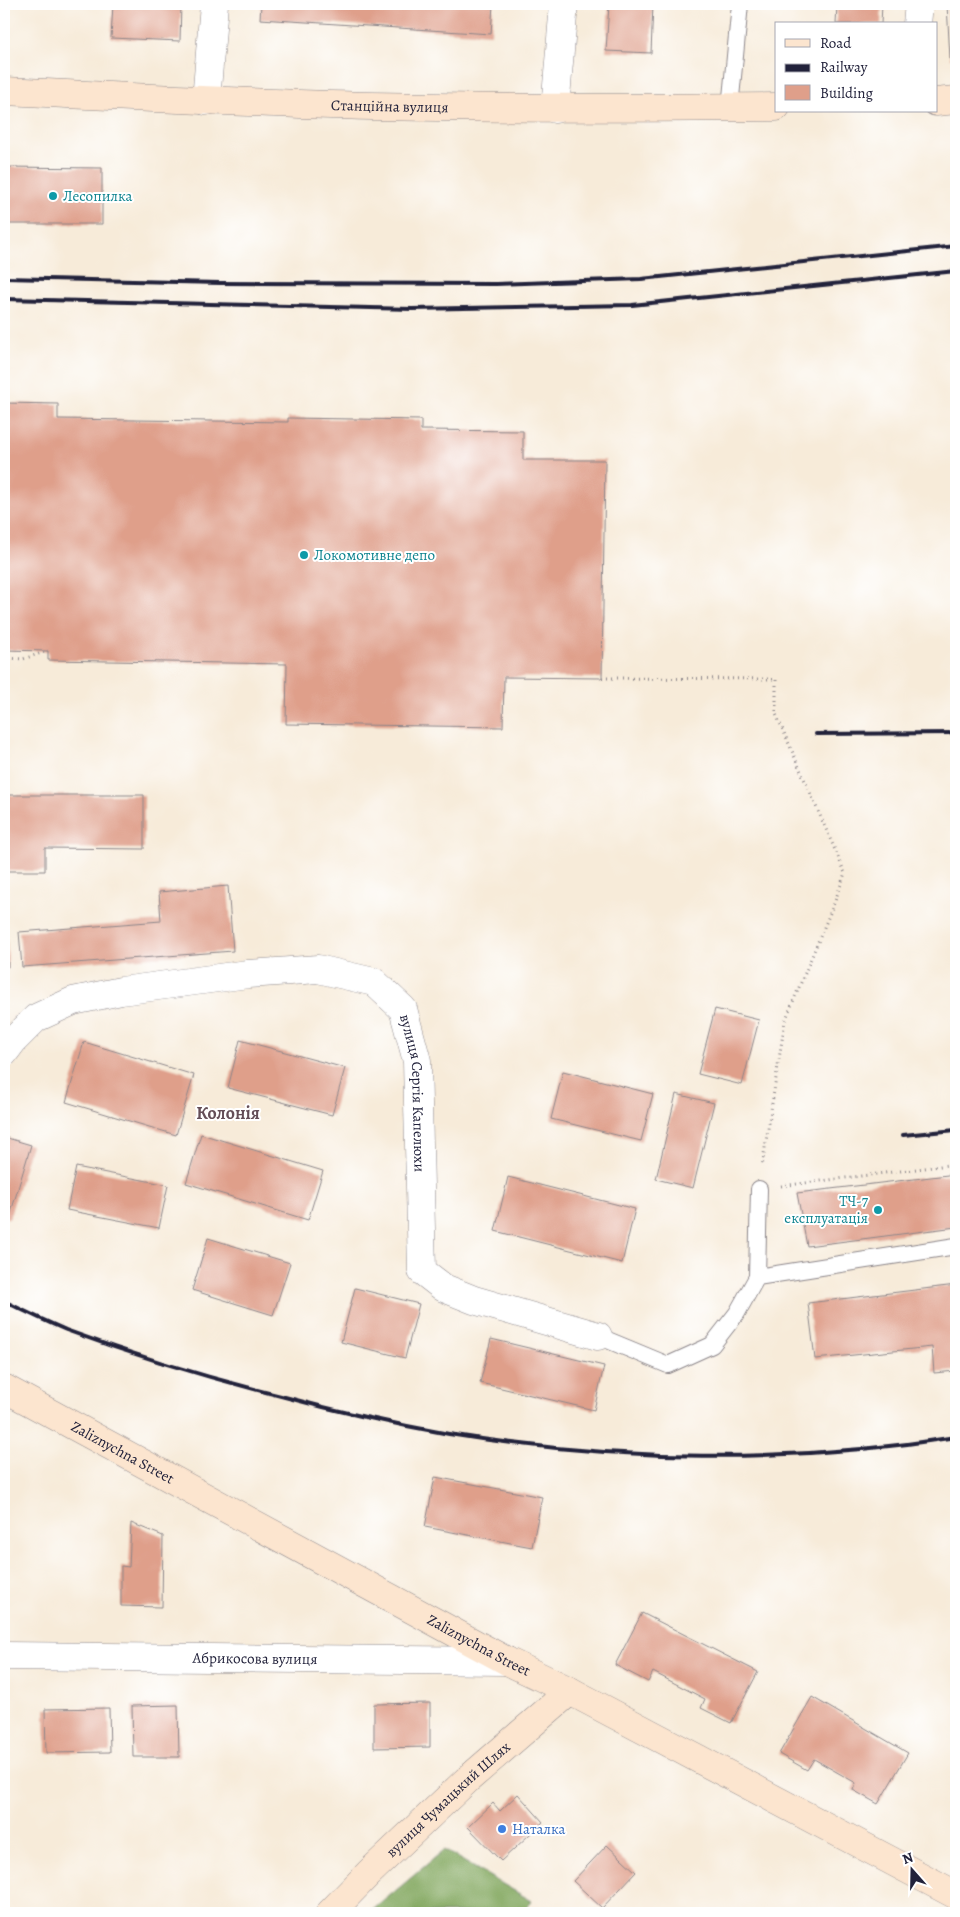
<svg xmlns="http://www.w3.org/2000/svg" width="960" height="1917" font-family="Alegreya,serif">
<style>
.forest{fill:#80a65c;stroke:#51644c}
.building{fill:#df9f8a}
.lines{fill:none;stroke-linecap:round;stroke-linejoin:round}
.lane-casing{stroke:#8c868a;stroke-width:18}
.street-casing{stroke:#8c868a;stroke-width:29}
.secondary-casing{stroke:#8c868a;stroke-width:29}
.path{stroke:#8c868a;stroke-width:3;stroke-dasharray:1 4;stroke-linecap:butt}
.lane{stroke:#fff;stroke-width:16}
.street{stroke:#fff;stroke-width:28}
.secondary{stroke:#fce5cf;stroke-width:28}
.rail{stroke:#22223b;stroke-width:4}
.culture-dot{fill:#0f9aa8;stroke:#fff;stroke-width:2}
.shop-dot{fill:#3f7fe0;stroke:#fff;stroke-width:2}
.labels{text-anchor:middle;stroke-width:4;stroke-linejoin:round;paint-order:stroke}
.street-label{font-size:15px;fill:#22223b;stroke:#fff}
.culture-label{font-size:15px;fill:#0d838f;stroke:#fff;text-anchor:start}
.shop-label{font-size:15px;fill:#366cbe;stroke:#fff;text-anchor:start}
.quarter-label{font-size:18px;font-weight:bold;fill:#644e57;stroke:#fff}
</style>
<rect width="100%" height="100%" fill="#fff"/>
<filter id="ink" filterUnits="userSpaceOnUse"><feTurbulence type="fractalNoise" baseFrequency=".02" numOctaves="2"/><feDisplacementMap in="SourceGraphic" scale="10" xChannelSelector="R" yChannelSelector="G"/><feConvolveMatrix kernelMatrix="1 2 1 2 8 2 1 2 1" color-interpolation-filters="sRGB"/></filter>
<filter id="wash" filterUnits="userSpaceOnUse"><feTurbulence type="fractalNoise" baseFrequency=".0096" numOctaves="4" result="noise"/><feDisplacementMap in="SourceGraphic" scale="20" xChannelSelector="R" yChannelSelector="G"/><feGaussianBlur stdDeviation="1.12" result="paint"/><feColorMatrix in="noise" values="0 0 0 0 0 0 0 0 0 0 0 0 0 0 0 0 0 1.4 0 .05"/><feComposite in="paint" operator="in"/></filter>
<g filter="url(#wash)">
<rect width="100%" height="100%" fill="#f7ebd9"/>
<path class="forest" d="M444,1850L532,1901L520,1913H369Z"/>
<g id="blocks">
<path class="building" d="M113,4H181L180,41L111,38Z
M261,4H493L491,34L260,19Z
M609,4H653L651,53L606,51Z
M837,4H882L881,24H836Z
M947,4H956V59H950Z
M4,167L102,168V224H4Z
M4,403L58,404V419L288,422V418L421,420V430L523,431V460H605L602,678L504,677L503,727L286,724L287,664L48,660V651L4,650Z
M4,795H144V849L45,848V871H4Z
M228,886L233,951L22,967L19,932L161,921L159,892Z
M4,937H7L8,967H4Z
M715,1009L759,1020L742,1085L698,1074Z
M240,1040L345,1068L332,1115L228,1088Z
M84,1042L194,1075L176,1135L66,1102Z
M563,1071L653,1094L641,1141L551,1119Z
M676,1094L714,1103L693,1188L656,1179Z
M201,1134L323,1171L308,1220L186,1183Z
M4,1137L31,1145L9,1219L4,1217Z
M76,1167L168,1185L159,1228L67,1210Z
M956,1174V1227L807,1246L797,1193Z
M508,1177L635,1209L622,1263L495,1231Z
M208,1238L290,1263L273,1315L192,1290Z
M956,1285V1371L934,1373L932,1347L815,1359L808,1303Z
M355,1288L419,1304L405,1358L341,1342Z
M491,1339L604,1366L594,1410L480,1383Z
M435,1477L542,1497L532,1547L425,1527Z
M131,1523L163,1536L162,1607L121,1606V1566L129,1567Z
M642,1613L758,1672L731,1723L701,1708L705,1699L653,1672L648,1682L615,1665Z
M812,1697L908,1753L878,1804L853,1790L856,1783L814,1759L807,1770L779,1754Z
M430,1703V1747L374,1748V1704Z
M178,1705L179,1757H133L132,1706Z
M109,1708L110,1752L46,1753L45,1709Z
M518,1794L543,1822L501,1861L468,1827L493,1803L500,1811Z
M607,1845L636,1872L602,1908L573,1881Z"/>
</g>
</g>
<g filter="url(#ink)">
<use href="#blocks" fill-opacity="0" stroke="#8c868a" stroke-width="1"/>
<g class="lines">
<g class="lane-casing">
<path id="lane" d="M730,108L740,4
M757,1277L759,1189
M598,1336L668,1365L712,1345L737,1313L757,1277L956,1246"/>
</g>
<g class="street-casing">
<g id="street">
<path d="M917,24L919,4"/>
<path d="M206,101L214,4"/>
<path d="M555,109L564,4"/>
<path id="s1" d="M4,1053L13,1041L36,1018L73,1001L121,991L248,974L318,969L374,982L403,1009L417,1061L422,1271L444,1288L474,1300L598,1336"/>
<path id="s2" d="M4,1656L507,1661"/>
</g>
</g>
<g class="secondary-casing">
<g id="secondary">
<path id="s3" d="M4,91C127,97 249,103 372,106C507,109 642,108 776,107"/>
<path d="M936,102L956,100"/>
<path id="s4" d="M4,1388L507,1661L570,1691L956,1895"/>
<path id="s5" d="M330,1913L369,1873L467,1780L570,1691"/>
</g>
</g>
<path class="path" d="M4,658L23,659L48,651
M602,678L776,679V714L845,873L835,901L785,1021L762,1167
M781,1186L956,1164"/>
<use href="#lane" class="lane"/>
<use href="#street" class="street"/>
<use href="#secondary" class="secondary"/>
<path class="rail" d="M4,278L220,283L496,284L641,279L956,246
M4,299L412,309L632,305L956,271
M816,734L956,733
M903,1135L956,1130
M4,1301C24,1311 45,1321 66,1330C136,1356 209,1378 281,1396C336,1411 393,1424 449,1434C615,1461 789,1464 956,1437"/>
</g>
</g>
<g class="culture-dot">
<circle cx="53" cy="196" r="5"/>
<circle cx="304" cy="555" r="5"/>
<circle cx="878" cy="1210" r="5"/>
</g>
<circle class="shop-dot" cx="502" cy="1829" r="5"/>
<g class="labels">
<g class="street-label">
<text dy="5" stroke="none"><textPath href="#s3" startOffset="386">Станційна вулиця</textPath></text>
<text dy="5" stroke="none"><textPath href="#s1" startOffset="518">вулиця Сергія Капелюхи</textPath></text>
<text dy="5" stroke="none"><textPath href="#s4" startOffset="135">Zaliznychna Street</textPath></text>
<text dy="5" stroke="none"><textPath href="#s4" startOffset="540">Zaliznychna Street</textPath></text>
<text dy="5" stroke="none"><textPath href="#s2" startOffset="251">Абрикосова вулиця</textPath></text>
<text dy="5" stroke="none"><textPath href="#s5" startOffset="164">вулиця Чумацький Шлях</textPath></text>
</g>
<g class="culture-label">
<text x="63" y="201">Лесопилка</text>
<text x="314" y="560">Локомотивне депо</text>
<text x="868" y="1206" text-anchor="end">ТЧ-7<tspan x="868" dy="17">експлуатація</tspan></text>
</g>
<g class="shop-label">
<text x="512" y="1834">Наталка</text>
</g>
<g class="quarter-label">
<text x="228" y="1119">Колонія</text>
</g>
</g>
<rect width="960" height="1917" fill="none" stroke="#fff" stroke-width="20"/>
<rect x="775" y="22" width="162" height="90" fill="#ffffff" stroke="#a7a7b1"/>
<rect x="785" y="39" width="25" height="8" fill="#fce5cf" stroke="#a7a7b1"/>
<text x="820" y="48" font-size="15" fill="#22223b">Road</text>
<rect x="785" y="64" width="25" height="8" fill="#22223b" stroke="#a7a7b1"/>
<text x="820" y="72" font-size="15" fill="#22223b">Railway</text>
<rect x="785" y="85" width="25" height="15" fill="#df9f8a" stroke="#a7a7b1"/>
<text x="820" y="98" font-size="15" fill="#22223b">Building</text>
<g transform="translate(912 1870) rotate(340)" stroke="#ffffff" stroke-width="4" paint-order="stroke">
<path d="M0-4L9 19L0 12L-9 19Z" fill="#22223b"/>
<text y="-8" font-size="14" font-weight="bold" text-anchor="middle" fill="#22223b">N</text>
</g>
</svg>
